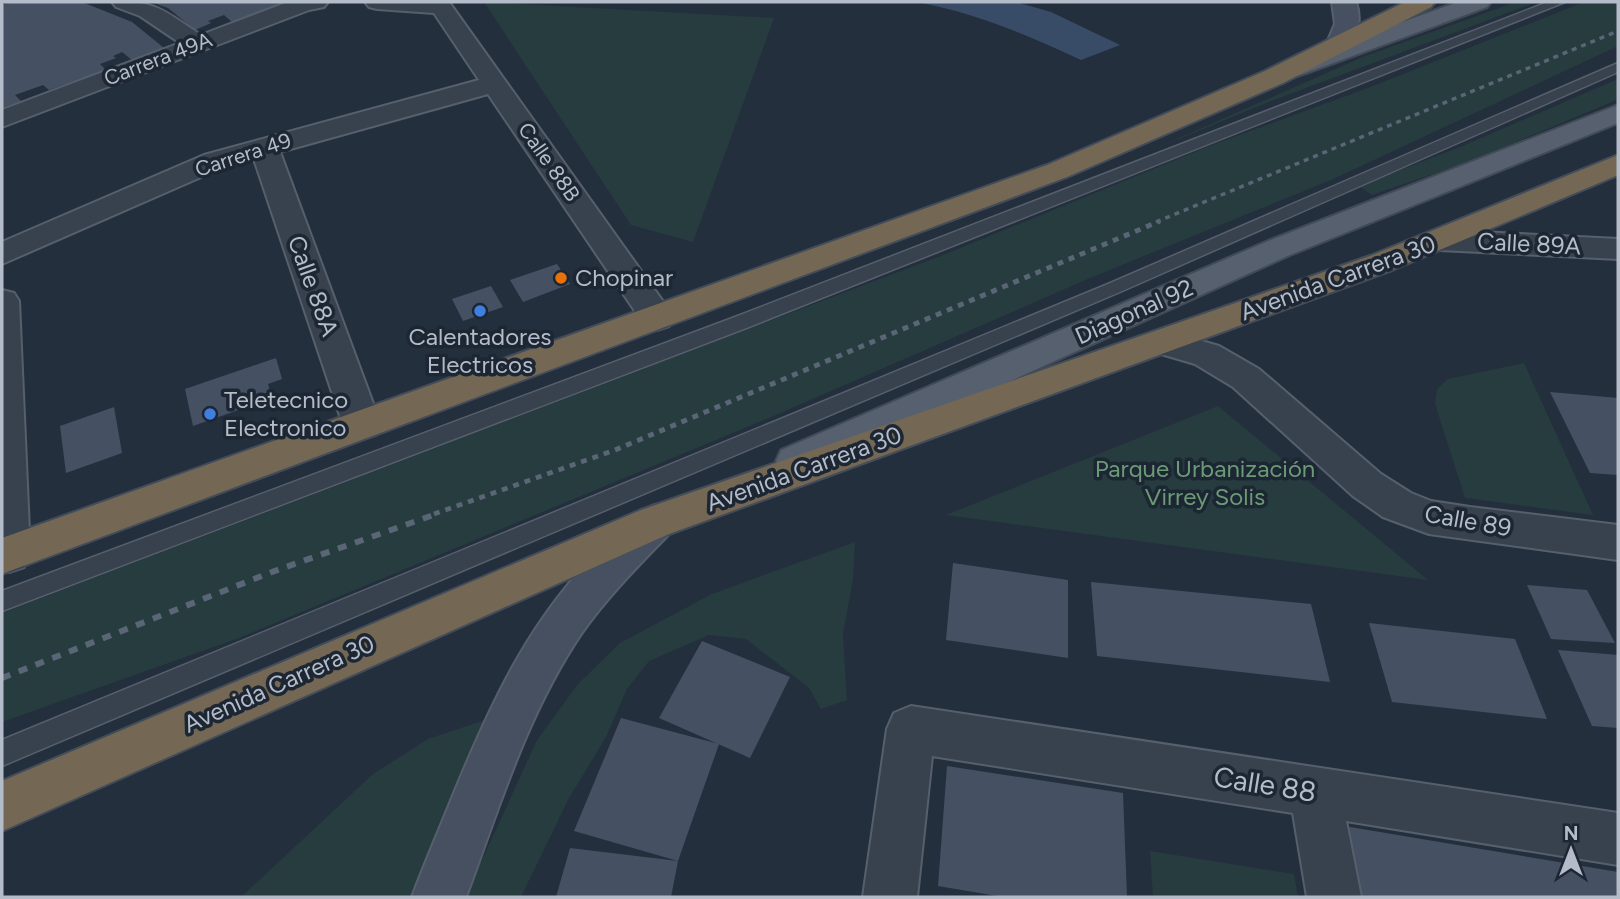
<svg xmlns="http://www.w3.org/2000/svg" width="1620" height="899" font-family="Figtree,sans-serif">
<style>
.green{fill:#263c3f}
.water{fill:#394c67}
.building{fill:#455162}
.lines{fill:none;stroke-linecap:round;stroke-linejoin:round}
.lane-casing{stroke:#565f6c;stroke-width:3}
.street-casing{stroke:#565f6c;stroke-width:4}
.secondary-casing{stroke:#565f6c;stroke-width:4}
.primary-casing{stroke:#414a57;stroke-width:4}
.highway-casing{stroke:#434c59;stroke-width:4}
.lane{fill:#38414e;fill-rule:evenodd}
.street{fill:#38414e;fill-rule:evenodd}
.secondary{fill:#465061;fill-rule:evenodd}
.primary{fill:#56606e;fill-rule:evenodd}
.highway{fill:#746855;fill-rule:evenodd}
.rail-far2{stroke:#5a6575;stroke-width:3.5;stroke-dasharray:5 5;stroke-linecap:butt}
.rail-far1{stroke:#5a6575;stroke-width:5;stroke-dasharray:6 6;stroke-linecap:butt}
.rail{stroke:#5a6575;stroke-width:6;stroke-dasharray:9 9;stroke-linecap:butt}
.food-dot{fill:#e8710a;stroke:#1d2633;stroke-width:2.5}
.shop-dot{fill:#3f7fe0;stroke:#1d2633;stroke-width:2.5}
.labels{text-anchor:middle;stroke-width:7;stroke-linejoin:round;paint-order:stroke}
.far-street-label{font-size:21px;fill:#b4bcc9;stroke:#1d2633}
.street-label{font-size:24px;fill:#b4bcc9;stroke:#1d2633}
.poi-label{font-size:24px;fill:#b4bcc9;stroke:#1d2633;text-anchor:start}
.park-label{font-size:24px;fill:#6b9a76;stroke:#1d2633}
.near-street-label{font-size:28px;fill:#b4bcc9;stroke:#1d2633}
</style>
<rect width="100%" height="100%" fill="#242f3e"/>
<path class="green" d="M484,2L774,18L693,242L631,225Z
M1516,2H1537L1266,103L1150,151L1365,56Z
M1584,2H1618V46L1331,180L1090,278L769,418L239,638L2,722V613L943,255L1212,145L1368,88Z
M1618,79V99L1607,104L1468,162L1372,195L1359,186L1460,147Z
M1524,363L1593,515L1465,498L1435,404L1437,389L1448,379Z
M1218,406L1428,580L946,515Z
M855,542L853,580L843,634L847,700L821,709L809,688L746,639L709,635L649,661L627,689L606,737L569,798L521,897H465L537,740L578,684L620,643L712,594Z
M485,720L410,897H241L373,774L428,739Z
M1150,851L1294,874L1298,897H1153Z"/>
<path class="water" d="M917,2H1016L1051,12L1120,45L1081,60C1028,35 975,13 917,2Z"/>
<path class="building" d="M10,2H82L132,22L164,48L132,60L122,52L113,56L116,58L100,64L106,70L49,90L43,85L15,95L21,101L2,108V5Z
M151,2H291L233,23L224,15L208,21L211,23L195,30L168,8Z
M557,264L570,284L523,302L510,280Z
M491,286L503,307L463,321L452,299Z
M276,358L282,379L268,384L272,398L193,426L185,389Z
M1550,392L1618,398V475L1590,473Z
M114,407L122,453L66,473L60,426Z
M953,563L1068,580V658L946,640Z
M1091,582L1311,604L1330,682L1097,656Z
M1527,585L1587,590L1615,643L1551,639Z
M1369,623L1515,639L1547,719L1392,702Z
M702,641L790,677L750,758L659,718Z
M1558,650L1618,655V728L1592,726Z
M621,718L719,744L678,861L574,831Z
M947,766L1123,793L1127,897H1003L938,886Z
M1344,826L1618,872V897H1357Z
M570,848L678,861L671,897H556Z"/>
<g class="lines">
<g class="lane-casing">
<path id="lane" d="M1548,2H1565L749,327L2,611V591L735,317Z
M1618,63V72L1120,292L2,766V740L1108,284Z"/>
</g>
<g class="street-casing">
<path id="street" d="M112,2C157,0 165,12 201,35L288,2H328L324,7L309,10L2,127V110L180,43L140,16L116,7Z
M365,2H449L669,310L674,318L669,326L657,330L645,326L488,94L280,152L381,425L375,435L362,439L349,435L343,425L254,159L224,167L2,264V242L204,155L479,80L434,13L377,9L369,7Z
M1440,230L1618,239V259L1440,250L1429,247L1424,240L1429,233Z
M2,290L14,293L19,301L30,554L24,567L9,572L2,569Z
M1163,330L1219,346L1259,369L1381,474L1411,493L1431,501L1470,507L1618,525V560L1429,534L1383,517L1353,496L1233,387L1195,364L1151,351L1146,342L1151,333Z
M911,706L1618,813V865L1346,821L1361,897H1307L1293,813L932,756L917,897H863L887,729L894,713Z"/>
</g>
<g class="secondary-casing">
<path id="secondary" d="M1332,2H1356C1362,20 1358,34 1347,50L1338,52L1329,50L1326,45L1335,24Z
M655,505L669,510L675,522L669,534C638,566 607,597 581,634C527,714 499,808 466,897H412C425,862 440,828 454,793C493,698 531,617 605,544C621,529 634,512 655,505Z"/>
</g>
<g class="primary-casing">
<path id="primary" d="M1458,2H1491L1487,7L1306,73L1297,76L1288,73L1284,68L1288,63Z
M1618,105V123L1290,255L809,472L795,476L781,472L776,461L781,450L1268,241Z"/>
</g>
<g class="highway-casing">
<path id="highway" d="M1405,2H1435L1431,7L1283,83L1067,177L2,574V538L1047,165L1265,71Z
M1618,155V175L1392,270L669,534L2,831V781L641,510L1370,256Z"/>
</g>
<use href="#lane" class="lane"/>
<use href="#street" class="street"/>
<use href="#secondary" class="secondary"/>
<use href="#primary" class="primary"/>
<use href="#highway" class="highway"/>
<path class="rail-far2" d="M1156,222L1618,31"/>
<path class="rail-far1" d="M434,514L615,450L1160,221"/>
<path class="rail" d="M2,678L272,572L439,513"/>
</g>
<circle class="food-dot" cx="561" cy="278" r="7"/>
<g class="shop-dot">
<circle cx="480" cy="311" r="7"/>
<circle cx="210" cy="414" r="7"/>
</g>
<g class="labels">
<g class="far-street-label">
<text transform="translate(158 59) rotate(-21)" y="7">Carrera 49A</text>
<text transform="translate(243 155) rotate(-18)" y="7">Carrera 49</text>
<text transform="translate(549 162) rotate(55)" y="7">Calle 88B</text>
</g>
<g class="street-label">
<text transform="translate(1529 244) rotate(3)" y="8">Calle 89A</text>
<text transform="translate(1338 278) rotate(-20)" y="8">Avenida Carrera 30</text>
<text transform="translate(313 286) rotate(70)" y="8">Calle 88A</text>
<text transform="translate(1134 312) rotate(-24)" y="8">Diagonal 92</text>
<text transform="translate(804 469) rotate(-20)" y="8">Avenida Carrera 30</text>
<text transform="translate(1468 521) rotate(10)" y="8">Calle 89</text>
<text transform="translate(279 684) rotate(-24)" y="8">Avenida Carrera 30</text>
</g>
<g class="poi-label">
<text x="575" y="286">Chopinar</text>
<text x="480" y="345" text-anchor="middle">Calentadores<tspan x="480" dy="28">Electricos</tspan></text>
<text x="224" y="408">Teletecnico<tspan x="224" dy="28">Electronico</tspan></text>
</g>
<g class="park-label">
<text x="1205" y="477">Parque Urbanización<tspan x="1205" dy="28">Virrey Solis</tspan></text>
</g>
<g class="near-street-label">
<text transform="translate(1265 784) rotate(9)" y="10">Calle 88</text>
</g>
</g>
<rect width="1620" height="899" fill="none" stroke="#b4bcc9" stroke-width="7"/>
<g transform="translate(1571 850)" stroke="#1d2633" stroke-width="5" paint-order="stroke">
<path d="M0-5L12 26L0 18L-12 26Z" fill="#b4bcc9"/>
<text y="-10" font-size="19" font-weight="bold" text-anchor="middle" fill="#b4bcc9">N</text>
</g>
</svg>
